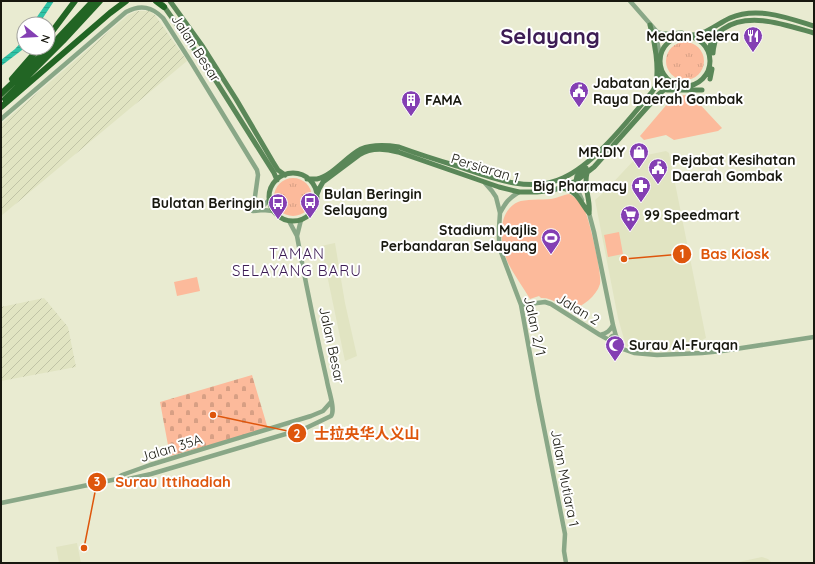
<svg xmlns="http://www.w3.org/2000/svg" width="815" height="564" font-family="Quicksand,'Noto Sans SC',sans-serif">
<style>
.built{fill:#e1e4c2}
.industrial{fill:url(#industrial-furrows)}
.grass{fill:url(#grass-tufts)}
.cemetery{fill:url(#cemetery-stones)}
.green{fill:#fcba9b}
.water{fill:url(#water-rules)}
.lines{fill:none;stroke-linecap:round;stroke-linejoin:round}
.tertiary{stroke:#89a787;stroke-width:4.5}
.secondary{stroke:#5a8758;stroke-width:5}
.trunk{stroke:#226524;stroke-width:6}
.labels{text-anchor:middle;stroke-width:4;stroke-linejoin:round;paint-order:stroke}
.poi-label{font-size:14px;font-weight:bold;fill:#18180f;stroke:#fff;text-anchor:start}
.street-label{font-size:14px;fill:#18180f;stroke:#fff}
.neighbourhood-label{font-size:15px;letter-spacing:1px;fill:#3d1c54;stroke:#fff}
.town-label{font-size:22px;font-weight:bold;fill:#3d1c54;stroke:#fff}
.leader{fill:none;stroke:#de560c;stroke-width:1.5}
.callout-dot{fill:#de560c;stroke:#fff;stroke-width:1.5}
.mark-label{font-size:12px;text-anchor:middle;font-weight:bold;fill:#fff}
.callout-label{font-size:15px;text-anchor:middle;font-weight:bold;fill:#de560c;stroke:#fff;stroke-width:4;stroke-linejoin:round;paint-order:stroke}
</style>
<defs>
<pattern id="industrial-furrows" width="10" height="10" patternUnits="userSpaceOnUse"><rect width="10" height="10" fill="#e1e4c2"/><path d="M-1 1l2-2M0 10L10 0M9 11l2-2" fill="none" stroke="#c0c3a6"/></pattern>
<pattern id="grass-tufts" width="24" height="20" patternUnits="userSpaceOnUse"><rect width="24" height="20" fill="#fcba9b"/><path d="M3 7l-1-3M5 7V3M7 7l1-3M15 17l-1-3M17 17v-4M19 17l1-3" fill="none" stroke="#d79f84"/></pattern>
<pattern id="cemetery-stones" width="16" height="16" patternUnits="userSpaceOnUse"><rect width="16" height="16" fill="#fcba9b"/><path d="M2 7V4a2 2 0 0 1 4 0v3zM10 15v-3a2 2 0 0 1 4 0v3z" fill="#d79f84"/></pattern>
<pattern id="water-rules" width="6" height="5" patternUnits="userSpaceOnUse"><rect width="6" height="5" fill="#2ec3a6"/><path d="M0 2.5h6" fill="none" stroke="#28a78e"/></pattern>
</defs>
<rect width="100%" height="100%" fill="#e9ebd1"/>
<path class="built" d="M666,151L669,153L706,338L702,340L687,342L677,350L649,351L626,346L618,318L595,200L604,192L637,157Z
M335,243L345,303L357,356L345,361L321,246Z
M77,543L81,563H59L56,547Z
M762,557L768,559L772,563H734Z"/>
<path class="industrial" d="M137,11H149L155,15L187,61L1,216V124L128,15Z
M44,298L68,327L76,367L1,381V307Z"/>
<path class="grass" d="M666 61a19 19 0 1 1 38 0a19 19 0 1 1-38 0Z
M274 197a19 19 0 1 1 38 0a19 19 0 1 1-38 0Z"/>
<path class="cemetery" d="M252,375L268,429L170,456L160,402Z"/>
<path class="green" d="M687,95L694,98L722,128L718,131L674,140L666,135L644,140L640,136L674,96Z
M569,194C576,197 582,204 585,211C590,222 602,274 600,284C596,297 583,305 572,311C563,306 551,297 541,298L539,296L530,299C523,287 514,275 508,263C500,245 496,212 518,202C524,199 542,200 551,199C557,198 563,195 569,194Z
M619,232L623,254L608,257L604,235Z
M197,277L200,291L177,296L174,282Z"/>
<path class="water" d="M48,1H54L39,24H32Z
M24,39V47L22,50L1,66V60L15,49Z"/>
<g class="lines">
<path class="tertiary" d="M630,1L658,33L663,37H676
M655,31L657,40L660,56
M1,119L126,12C141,4 152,7 163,18L191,62L257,170L258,175L253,211
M576,181V186L582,200
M485,183L492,191L496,197L500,213L499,228V240L501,252L521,305L538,398L565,534L564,551L566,563
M257,209L262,207L269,200
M588,210L589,213L594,232L613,325L616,336
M253,211L263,210L273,211
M500,213C506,202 508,199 519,192
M297,236L301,220
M521,305L545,302L551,304L600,335L611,341
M600,335C607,333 610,331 613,325
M610.5 339a3.5 3.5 0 1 1 7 0a3.5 3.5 0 1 1-7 0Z
M614,342L617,346L620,348L634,353L657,355L702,353L722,351L814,337
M117,479L122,475L150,465L311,416L323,411L331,402
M1,503L117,479L124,480L151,474L306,428L331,416C336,410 328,389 327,381C316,333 306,285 297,236L289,221"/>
<path class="secondary" d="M170,1L203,47L236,99L273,162L278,170L285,175
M163,5L209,70L274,173L277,180
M650,25C655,42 659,67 656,84
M658,33L666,34L682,33
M692,35C707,34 717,24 730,18C757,6 788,18 814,26
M660 61a25 25 0 1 1 50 0a25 25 0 1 1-50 0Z
M710,52C710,40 713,36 723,29C749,11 786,25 814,33
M713,53C713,47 716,41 716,35
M710,79L712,69
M667,90H702
M587,173C583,187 591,200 589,213
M269 197a24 24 0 1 1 48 0a24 24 0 1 1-48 0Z
M307,179C310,179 314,179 317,179C332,176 347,156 361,149C373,144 386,145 399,147C418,154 437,160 457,166C489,177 530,194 563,178C596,163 629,119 652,92L659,81L662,73
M576,181L577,176L586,168
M562,188C578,191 580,202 589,213
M316,197L319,189L323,182L359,155C371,147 384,148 398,152L499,187L519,192H537L554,190L576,181L594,167L659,94L664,90L676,85"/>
<path class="trunk" d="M156,1L164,7
M48,37L75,1
M12,79L39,48
M1,94L46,51L93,1
M5,99L63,41L100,1
M1,107L110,13L126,1"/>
</g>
<defs>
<g id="restaurant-pin" transform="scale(1)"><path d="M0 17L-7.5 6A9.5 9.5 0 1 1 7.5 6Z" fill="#843fb3" stroke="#fff"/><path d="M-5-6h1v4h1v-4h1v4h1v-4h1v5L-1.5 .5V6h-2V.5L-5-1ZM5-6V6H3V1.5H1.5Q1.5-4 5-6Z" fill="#fff"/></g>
<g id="civic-pin" transform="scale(1)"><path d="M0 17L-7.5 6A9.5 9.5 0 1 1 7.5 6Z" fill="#843fb3" stroke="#fff"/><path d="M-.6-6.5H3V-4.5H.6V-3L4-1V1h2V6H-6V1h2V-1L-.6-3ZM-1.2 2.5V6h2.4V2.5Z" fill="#fff"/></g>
<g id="building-pin" transform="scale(1)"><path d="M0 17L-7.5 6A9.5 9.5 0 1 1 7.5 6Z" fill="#843fb3" stroke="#fff"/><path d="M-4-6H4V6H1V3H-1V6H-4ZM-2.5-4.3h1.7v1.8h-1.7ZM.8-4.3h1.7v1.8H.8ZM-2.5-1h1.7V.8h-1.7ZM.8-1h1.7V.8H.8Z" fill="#fff"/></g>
<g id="shop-pin" transform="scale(1)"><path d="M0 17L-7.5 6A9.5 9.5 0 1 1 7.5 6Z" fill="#843fb3" stroke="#fff"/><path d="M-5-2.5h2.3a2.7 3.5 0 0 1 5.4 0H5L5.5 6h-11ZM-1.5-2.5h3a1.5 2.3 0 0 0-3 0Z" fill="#fff"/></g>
<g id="pharmacy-pin" transform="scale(1)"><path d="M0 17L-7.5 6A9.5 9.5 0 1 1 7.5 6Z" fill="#843fb3" stroke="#fff"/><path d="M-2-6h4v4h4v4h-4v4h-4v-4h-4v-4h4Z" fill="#fff"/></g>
<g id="bus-pin" transform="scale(1)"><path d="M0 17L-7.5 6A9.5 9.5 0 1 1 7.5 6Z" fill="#843fb3" stroke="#fff"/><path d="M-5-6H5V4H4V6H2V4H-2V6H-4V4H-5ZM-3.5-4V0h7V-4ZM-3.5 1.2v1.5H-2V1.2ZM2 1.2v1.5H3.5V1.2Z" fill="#fff"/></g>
<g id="supermarket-pin" transform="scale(1)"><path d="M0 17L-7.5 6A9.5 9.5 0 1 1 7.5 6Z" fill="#843fb3" stroke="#fff"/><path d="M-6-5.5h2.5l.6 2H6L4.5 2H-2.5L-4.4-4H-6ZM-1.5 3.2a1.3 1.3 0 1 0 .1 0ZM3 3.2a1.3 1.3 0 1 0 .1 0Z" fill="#fff"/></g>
<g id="stadium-pin" transform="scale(1)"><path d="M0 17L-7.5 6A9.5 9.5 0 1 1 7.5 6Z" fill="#843fb3" stroke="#fff"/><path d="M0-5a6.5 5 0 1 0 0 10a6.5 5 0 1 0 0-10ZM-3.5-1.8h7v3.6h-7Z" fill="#fff"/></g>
<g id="mosque-pin" transform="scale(1)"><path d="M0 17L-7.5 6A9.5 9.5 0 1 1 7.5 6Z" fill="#843fb3" stroke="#fff"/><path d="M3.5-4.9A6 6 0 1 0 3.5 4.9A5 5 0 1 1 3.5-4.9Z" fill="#fff"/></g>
</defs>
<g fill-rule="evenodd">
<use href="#restaurant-pin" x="753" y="36"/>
<use href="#civic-pin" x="579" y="91"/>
<use href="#building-pin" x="411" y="100"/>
<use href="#shop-pin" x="639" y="152"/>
<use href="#civic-pin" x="658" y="168"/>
<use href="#pharmacy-pin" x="641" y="186"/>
<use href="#bus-pin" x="310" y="202"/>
<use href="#bus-pin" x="278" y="203"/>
<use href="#supermarket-pin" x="630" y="215"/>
<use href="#stadium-pin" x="551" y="238"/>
<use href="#mosque-pin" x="615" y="345"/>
</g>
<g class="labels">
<g class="poi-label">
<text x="739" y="41" text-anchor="end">Medan Selera</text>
<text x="593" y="88">Jabatan Kerja<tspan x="593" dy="16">Raya Daerah Gombak</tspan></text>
<text x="425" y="105">FAMA</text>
<text x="625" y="157" text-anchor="end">MR.DIY</text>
<text x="672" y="165">Pejabat Kesihatan<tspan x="672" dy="16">Daerah Gombak</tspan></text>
<text x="627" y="191" text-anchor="end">Big Pharmacy</text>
<text x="324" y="199">Bulan Beringin<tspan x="324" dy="16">Selayang</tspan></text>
<text x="264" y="208" text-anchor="end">Bulatan Beringin</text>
<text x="644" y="220">99 Speedmart</text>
<text x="537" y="235" text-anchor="end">Stadium Majlis<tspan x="537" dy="16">Perbandaran Selayang</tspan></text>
<text x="629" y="350">Surau Al-Furqan</text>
</g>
<g class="street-label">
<text transform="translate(196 48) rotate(57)" y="5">Jalan Besar</text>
<text transform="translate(485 168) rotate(17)" y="5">Persiaran 1</text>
<text transform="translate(578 309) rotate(31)" y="5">Jalan 2</text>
<text transform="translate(535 326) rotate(78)" y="5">Jalan 2/1</text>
<text transform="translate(332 345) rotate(78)" y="5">Jalan Besar</text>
<text transform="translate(171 448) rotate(-17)" y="5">Jalan 35A</text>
<text transform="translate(565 478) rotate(79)" y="5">Jalan Mutiara 1</text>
</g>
<g class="neighbourhood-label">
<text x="297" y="259">TAMAN<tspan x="297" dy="17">SELAYANG BARU</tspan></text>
</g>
<g class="town-label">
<text x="550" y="44">Selayang</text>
</g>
</g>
<path class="leader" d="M624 259L682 254M213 415L297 433M84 548L97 482"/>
<g class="callout-dot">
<circle cx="624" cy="259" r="4"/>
<circle cx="213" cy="415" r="4"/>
<circle cx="84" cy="548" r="4"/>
<circle cx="682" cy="254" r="10"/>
<circle cx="297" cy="433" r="10"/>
<circle cx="97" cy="482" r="10"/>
</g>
<g class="mark-label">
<text x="682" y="258">1</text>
<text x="297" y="438">2</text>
<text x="97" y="486">3</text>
</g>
<g class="callout-label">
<text x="735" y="259">Bas Kiosk</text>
<text x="367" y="439">士拉央华人义山</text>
<text x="173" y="487">Surau Ittihadiah</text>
</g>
<rect width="815" height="564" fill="none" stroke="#18180f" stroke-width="4"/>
<g transform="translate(36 36) rotate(108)"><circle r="19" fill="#ffffff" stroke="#a3a39f"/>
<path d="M0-3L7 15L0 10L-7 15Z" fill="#843fb3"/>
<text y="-6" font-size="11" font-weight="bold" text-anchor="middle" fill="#18180f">N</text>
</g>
</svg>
